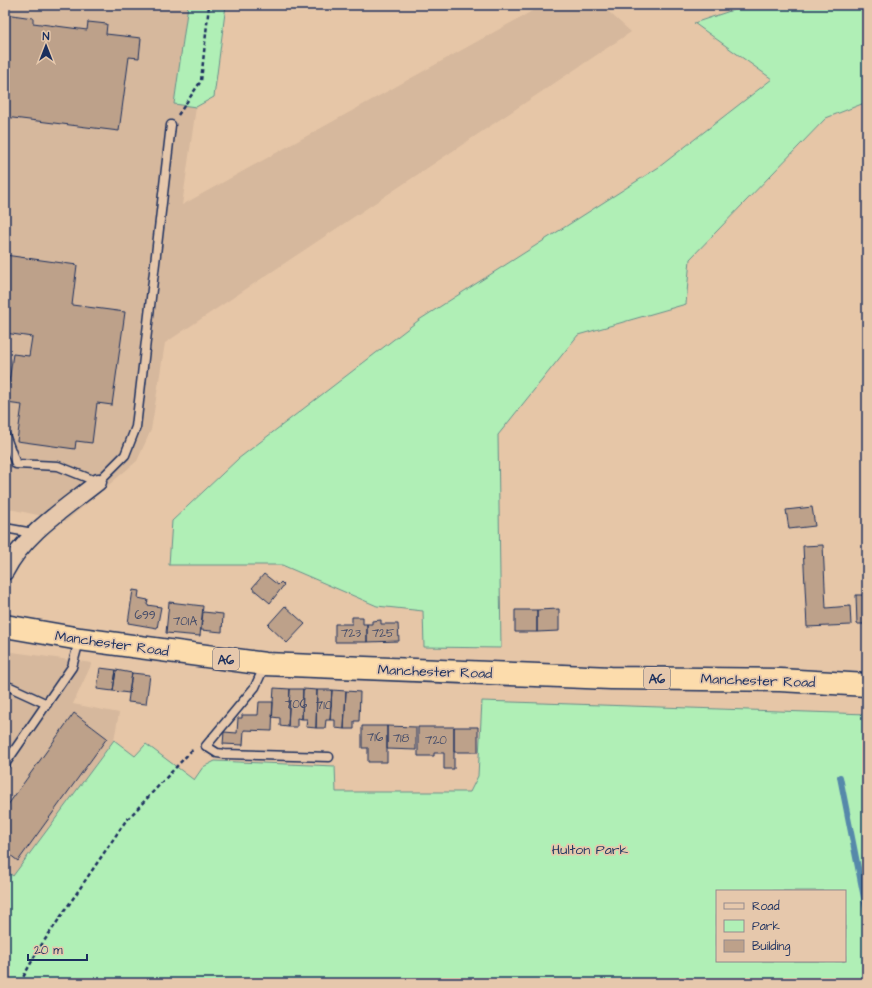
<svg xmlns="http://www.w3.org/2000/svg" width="872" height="988" font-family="'Architects Daughter',sans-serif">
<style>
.built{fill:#d6b89d}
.green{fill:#b0efb6;stroke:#668f8a;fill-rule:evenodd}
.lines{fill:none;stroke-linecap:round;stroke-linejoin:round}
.stream{stroke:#5689aa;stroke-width:6}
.building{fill:#bda18a;stroke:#1b2f5e}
.lane-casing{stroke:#1b2f5e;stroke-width:11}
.street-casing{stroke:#1b2f5e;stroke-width:19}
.highway-casing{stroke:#1b2f5e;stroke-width:25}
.path{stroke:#1b2f5e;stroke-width:2.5;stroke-dasharray:4 3;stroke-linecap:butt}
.lane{stroke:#e6c8ac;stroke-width:8}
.street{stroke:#e6c8ac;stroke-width:16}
.highway{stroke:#fcdcac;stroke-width:22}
.labels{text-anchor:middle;stroke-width:3.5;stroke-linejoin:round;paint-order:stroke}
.number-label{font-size:12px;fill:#444c69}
.shield{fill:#e6c8ac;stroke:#585d75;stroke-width:1}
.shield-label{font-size:13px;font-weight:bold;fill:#1b2f5e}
.street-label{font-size:14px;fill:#1b2f5e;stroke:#e6c8ac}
.park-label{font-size:14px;fill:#223962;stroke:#e6c8ac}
</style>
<rect width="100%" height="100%" fill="#e6c6a7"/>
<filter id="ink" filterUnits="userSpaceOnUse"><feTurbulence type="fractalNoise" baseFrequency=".025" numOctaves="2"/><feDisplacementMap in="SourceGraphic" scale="8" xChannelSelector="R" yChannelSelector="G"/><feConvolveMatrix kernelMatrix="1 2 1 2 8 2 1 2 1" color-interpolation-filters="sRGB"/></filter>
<g filter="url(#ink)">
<path class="built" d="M5,5H188L174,104L196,107L182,205L543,5H601L631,32L165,343L151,430L137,461L66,521L5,508Z
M5,651L92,663L73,704L119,713L114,740L13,876L5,870Z"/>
<path class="green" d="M188,5H226L214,97L196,107L174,104Z
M748,5H867V102L826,118L690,259L686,304L578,335L498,435L501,648L424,647L423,611L377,606L282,565H169L172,521L238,459L419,320L659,167L772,79L694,23Z
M482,701L867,714V983H5V870L13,876L114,740L135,756L146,744L194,780L203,767L215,761L335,766L336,792H470L478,776ZM717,891H845V961H717Z"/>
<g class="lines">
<path class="stream" d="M840,777L867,913"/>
</g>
<path class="building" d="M5,14L33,18V23L87,30L88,22L107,24L106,34L141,38L139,58L129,57L119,131L5,117Z
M5,255L77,265L72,305L125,312L112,405L97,403L92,443L76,441L75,449L17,441L22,405L6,403L13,354L29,356L32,337L5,333Z
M812,507L815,526L789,529L786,510Z
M823,545L826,608L850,606L851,625L807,627L803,546Z
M264,574L278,585L281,582L284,585L270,603L252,588Z
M133,590L139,591L138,598L148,600L147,605L161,607L157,628L128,623Z
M856,595H867V624H857Z
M169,602L203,606L200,636L166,633Z
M285,606L305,624L287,643L268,625Z
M559,609V631L537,632V610Z
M515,610H537V632H515Z
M203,612L223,614L222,632L201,630Z
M352,617H363V624H367V642H335V624H352Z
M381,620V624H398L399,641L367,642V624H372V621Z
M100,668L116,670L113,691L97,689Z
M116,670L132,673L129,693L113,691Z
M132,673L150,675L146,704L128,702Z
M274,688L290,689L288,727L280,726V718L272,717Z
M290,689H303L302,719L297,718V727H288Z
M303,689L317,690L316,728L306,727L307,719H302Z
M317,690H332L330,720H326L325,728H316Z
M332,690L346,691L344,729L335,728V720H330Z
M346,691L360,692L359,721H354V729H344Z
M259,702H273L272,731L244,730L243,745L223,744L224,732L237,733L238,718H242V715H258Z
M74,713L107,738L18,861L5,851V809Z
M362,726H387V762H368V748H362Z
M387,726L416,727V750L387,749Z
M418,727H454V769H444V753H434V756H418Z
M454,727H478V752H454Z"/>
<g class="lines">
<g class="lane-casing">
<path id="lane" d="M5,435L16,464L58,466L98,482L125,455L136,427L171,125
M5,528L33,533
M265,665L255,687L206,746L217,753L224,754L329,757
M5,687H10L47,704
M5,764L72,667L79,641"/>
</g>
<g class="street-casing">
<path id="street" d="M5,572C25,533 64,509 98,482"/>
</g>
<g class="highway-casing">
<path id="highway" d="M5,626L80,639L265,664L611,678L780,680L867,685"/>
</g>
<path class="path" d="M178,115L201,81L209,5
M20,983L38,950L125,822L191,751L194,750"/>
<use href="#lane" class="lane"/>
<use href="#street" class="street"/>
<use href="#highway" class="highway"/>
</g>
</g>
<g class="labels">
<g class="number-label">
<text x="145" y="619">699</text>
<text x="185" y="625">701A</text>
<text x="351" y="637">723</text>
<text x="383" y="637">725</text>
<text x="296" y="708">706</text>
<text x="324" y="709">710</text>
<text x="375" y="741">716</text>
<text x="401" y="742">718</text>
<text x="436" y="744">720</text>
</g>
<g class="shield">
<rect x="213" y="648" width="26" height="22" rx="3"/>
<rect x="644" y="667" width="26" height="22" rx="3"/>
</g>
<g class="shield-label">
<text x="226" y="664">A6</text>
<text x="657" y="683">A6</text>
</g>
<g class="street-label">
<text transform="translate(112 643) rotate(8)" y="5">Manchester Road</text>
<text transform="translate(435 671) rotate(2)" y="5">Manchester Road</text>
<text transform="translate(758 680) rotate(2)" y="5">Manchester Road</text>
</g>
<g class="park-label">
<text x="590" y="854">Hulton Park</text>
</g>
</g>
<rect width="872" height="988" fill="none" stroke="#e6c8ac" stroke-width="20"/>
<rect x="10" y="10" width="852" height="968" fill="none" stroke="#1b2f5e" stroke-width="1.5" filter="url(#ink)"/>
<rect x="716" y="890" width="130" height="72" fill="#e6c8ac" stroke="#958b8d"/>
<rect x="724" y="903" width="20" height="6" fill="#e6c8ac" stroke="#958b8d"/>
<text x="752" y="910" font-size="12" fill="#1b2f5e">Road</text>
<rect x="724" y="920" width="20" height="12" fill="#b0efb6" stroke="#958b8d"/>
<text x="752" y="930" font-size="12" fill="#1b2f5e">Park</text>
<rect x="724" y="940" width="20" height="12" fill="#bda18a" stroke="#958b8d"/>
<text x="752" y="950" font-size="12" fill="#1b2f5e">Building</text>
<g transform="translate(46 46)" stroke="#e6c8ac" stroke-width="3" paint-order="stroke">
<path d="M0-3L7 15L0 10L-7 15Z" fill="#1b2f5e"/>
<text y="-6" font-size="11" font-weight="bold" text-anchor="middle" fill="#1b2f5e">N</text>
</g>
<path d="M28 954v6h59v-6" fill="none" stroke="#1b2f5e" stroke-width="2"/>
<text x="34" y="954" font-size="12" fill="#1b2f5e" stroke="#e6c8ac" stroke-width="3" paint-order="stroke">20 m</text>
</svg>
